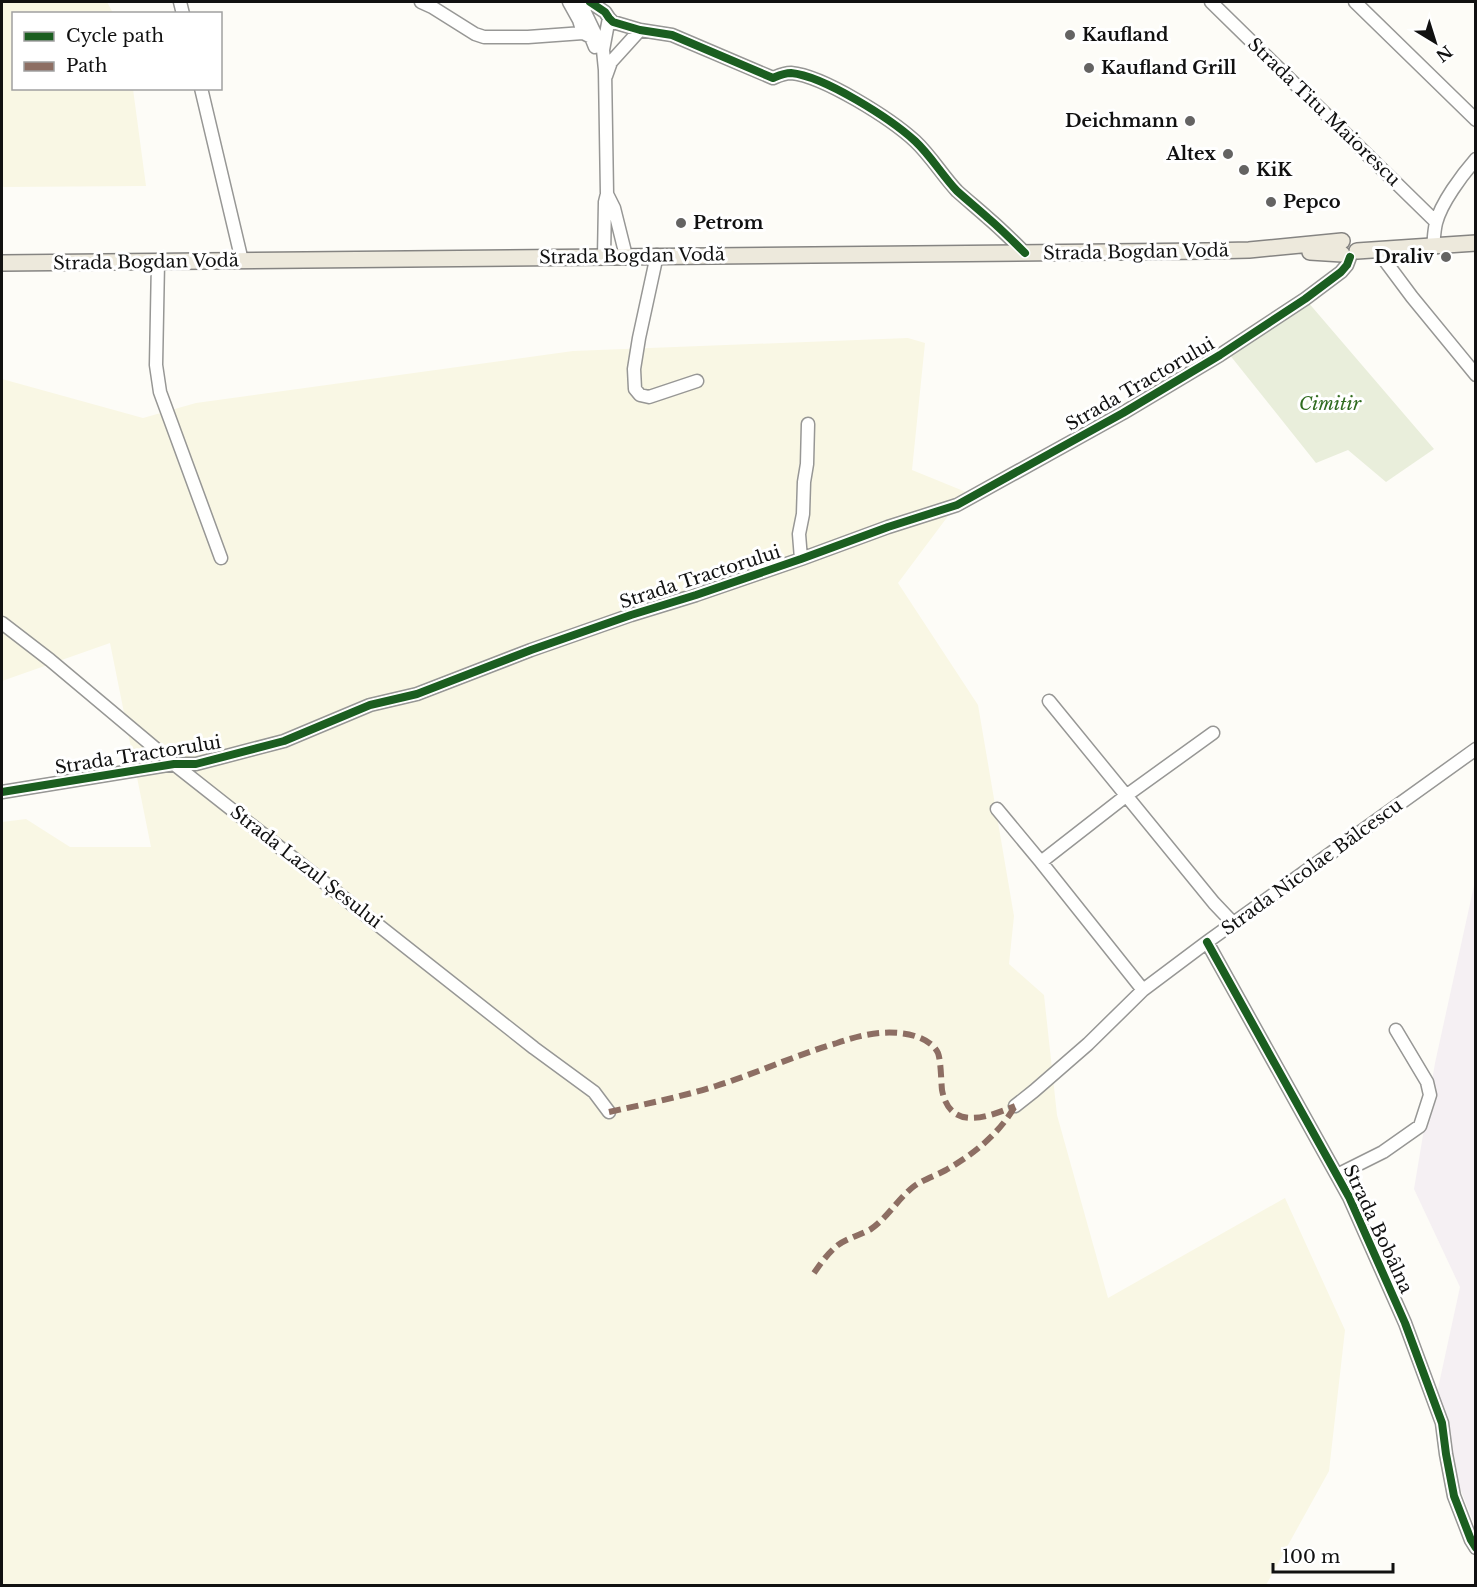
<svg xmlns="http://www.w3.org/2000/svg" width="1477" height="1587" font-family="'Libre Baskerville',serif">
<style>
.industrial{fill:#f5f0f3}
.farmland{fill:#f9f7e4}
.cemetery{fill:#e9eedb}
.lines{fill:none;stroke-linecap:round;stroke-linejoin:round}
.minor-casing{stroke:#979795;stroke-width:15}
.major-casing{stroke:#858482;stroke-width:18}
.minor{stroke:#fffffe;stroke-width:12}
.major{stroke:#ede9dc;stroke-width:15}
.quiet{stroke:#8d6e63;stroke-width:6;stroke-dasharray:12 6;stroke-linecap:butt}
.cycleway-casing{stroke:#fff;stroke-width:11}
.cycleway{stroke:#1b5e20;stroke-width:8}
.poi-dot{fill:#646362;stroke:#fff;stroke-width:2}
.labels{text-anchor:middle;stroke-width:6;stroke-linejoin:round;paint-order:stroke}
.poi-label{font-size:18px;font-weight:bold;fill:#111;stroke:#fff;text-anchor:start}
.street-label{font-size:18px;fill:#111;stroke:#fff}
.park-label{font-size:18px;font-style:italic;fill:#2f6b1f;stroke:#fff}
</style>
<rect width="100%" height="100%" fill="#fdfcf7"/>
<path class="industrial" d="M1475,881V1526L1456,1478L1437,1393L1460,1287L1414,1189L1435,1063Z"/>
<path class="farmland" d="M2,2H107L113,13L14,14V88L133,89L146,186L4,187L2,186Z
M908,338L925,343L912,470L966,492L898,583L978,705L1014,916L1009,964L1044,995L1057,1115L1108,1298L1285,1198L1345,1330L1329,1471L1266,1585H2V822L26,819L70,847H151L110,643L2,681V379L143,418L196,403L573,351Z"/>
<path class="cemetery" d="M1307,301L1434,449L1386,482L1348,450L1316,463L1229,354Z"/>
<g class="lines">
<g class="minor-casing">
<path id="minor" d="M180,2L183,14
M421,2L432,7L475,34L484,37H528L583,33L591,37L595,47
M569,2L579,20L583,33
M580,2L603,50L605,70L607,194L605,202L604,257
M590,2L605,12L609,18L613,22L640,30L672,35L773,78C780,75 784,73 791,73C824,76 891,119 915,141C931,156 942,175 957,191C967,200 978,209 988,218C1001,229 1013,241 1025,253
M1211,2L1436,222
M1355,2L1476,120
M603,50L609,18
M606,76L611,62L640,30
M201,88L242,261
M607,194L614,208L626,256
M1433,247C1434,239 1434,231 1436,223C1441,203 1462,175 1476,159
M1377,250L1412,297L1476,375
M657,255L639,338L634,369L635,389L640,395L649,397L697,381
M158,262L156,365L160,392L221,558
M801,559L799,534L803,514L804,482L807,464L808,424
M2,623L50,660L174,764L534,1048L594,1092L609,1112
M1049,701L1214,903L1233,923
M2,792L174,764H196L284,741L370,705L417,694L531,650L631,615L696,595L801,559L888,527L957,505L1123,413L1220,355L1305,299L1341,272L1347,265L1350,257
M997,809L1041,862
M1207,942L1349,1197L1405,1323L1442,1423L1446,1454L1454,1496L1471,1540L1476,1548
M1143,990L1041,862L1127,795L1213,733
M1015,1106L1034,1091L1088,1044L1143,990L1207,942L1476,749
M1337,1175L1383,1152L1420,1126L1430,1095L1427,1082L1396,1030"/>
</g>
<g class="major-casing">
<path id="major" d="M1357,251L1476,243
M1310,252L1342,254
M2,263L1207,251L1249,250L1342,241"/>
</g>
<use href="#minor" class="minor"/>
<use href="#major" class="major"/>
<path class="quiet" d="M609,1112C645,1104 681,1097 716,1086C757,1073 796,1055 837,1043C858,1036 877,1031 899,1033C913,1034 932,1040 938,1053C941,1061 941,1080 942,1090C950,1132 988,1117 1015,1106
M814,1273C821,1263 828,1253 838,1245C848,1238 860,1235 871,1229C888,1217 897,1200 913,1187C922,1180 935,1176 946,1170C974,1154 999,1134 1015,1106"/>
<g class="cycleway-casing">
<path id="cycleway" d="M590,2L605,12L609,18L613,22L640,30L672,35L773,78C780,75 784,73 791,73C824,76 891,119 915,141C931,156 942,175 957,191C967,200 978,209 988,218C1001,229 1013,241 1025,253
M2,792L174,764H196L284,741L370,705L417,694L531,650L631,615L696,595L801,559L888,527L957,505L1123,413L1220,355L1305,299L1341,272L1347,265L1350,257
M1207,942L1349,1197L1405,1323L1442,1423L1446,1454L1454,1496L1471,1540L1476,1548"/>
</g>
<use href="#cycleway" class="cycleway"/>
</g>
<g class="poi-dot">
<circle cx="1070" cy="35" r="6"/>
<circle cx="1089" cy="68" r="6"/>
<circle cx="1190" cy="121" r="6"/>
<circle cx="1228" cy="154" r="6"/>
<circle cx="1244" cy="170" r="6"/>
<circle cx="1271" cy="202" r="6"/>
<circle cx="681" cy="223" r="6"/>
<circle cx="1446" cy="257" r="6"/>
</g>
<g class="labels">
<g class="poi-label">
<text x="1082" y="41">Kaufland</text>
<text x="1101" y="74">Kaufland Grill</text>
<text x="1178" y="127" text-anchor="end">Deichmann</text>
<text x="1216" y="160" text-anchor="end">Altex</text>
<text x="1256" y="176">KiK</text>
<text x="1283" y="208">Pepco</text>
<text x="693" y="229">Petrom</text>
<text x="1434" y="263" text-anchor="end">Draliv</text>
</g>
<g class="street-label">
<text transform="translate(1324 112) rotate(44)" y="6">Strada Titu Maiorescu</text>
<text transform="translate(1136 252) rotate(-1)" y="6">Strada Bogdan Vodă</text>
<text transform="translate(632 256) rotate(-1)" y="6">Strada Bogdan Vodă</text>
<text transform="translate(146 262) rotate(-1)" y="6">Strada Bogdan Vodă</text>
<text transform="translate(1140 384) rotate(-30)" y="6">Strada Tractorului</text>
<text transform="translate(700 577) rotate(-18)" y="6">Strada Tractorului</text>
<text transform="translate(138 755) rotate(-9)" y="6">Strada Tractorului</text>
<text transform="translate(306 867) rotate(38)" y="6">Strada Lazul Șesului</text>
<text transform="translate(1312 867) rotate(-36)" y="6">Strada Nicolae Bălcescu</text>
<text transform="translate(1378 1229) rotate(65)" y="6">Strada Bobâlna</text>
</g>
<g class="park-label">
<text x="1330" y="410">Cimitir</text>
</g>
</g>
<rect width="1477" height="1587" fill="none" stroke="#111111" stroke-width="6"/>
<rect x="12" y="12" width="210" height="78" fill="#ffffff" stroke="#a0a0a0" stroke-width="1.5"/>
<rect x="24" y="32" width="30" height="9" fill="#1b5e20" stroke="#a0a0a0" stroke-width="1.5"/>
<text x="66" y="42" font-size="18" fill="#111111">Cycle path</text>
<rect x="24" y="62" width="30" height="9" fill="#8d6e63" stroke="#a0a0a0" stroke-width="1.5"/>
<text x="66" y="72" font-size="18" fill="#111111">Path</text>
<g transform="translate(1435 42) rotate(142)" stroke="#ffffff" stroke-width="4.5" paint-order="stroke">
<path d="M0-4.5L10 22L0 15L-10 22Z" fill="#111111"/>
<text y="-9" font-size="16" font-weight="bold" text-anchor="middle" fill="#111111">N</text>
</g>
<path d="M1273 1563v9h120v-9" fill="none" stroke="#111111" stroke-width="3"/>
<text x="1282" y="1563" font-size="18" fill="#111111" stroke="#ffffff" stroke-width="4.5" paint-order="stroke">100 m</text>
</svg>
